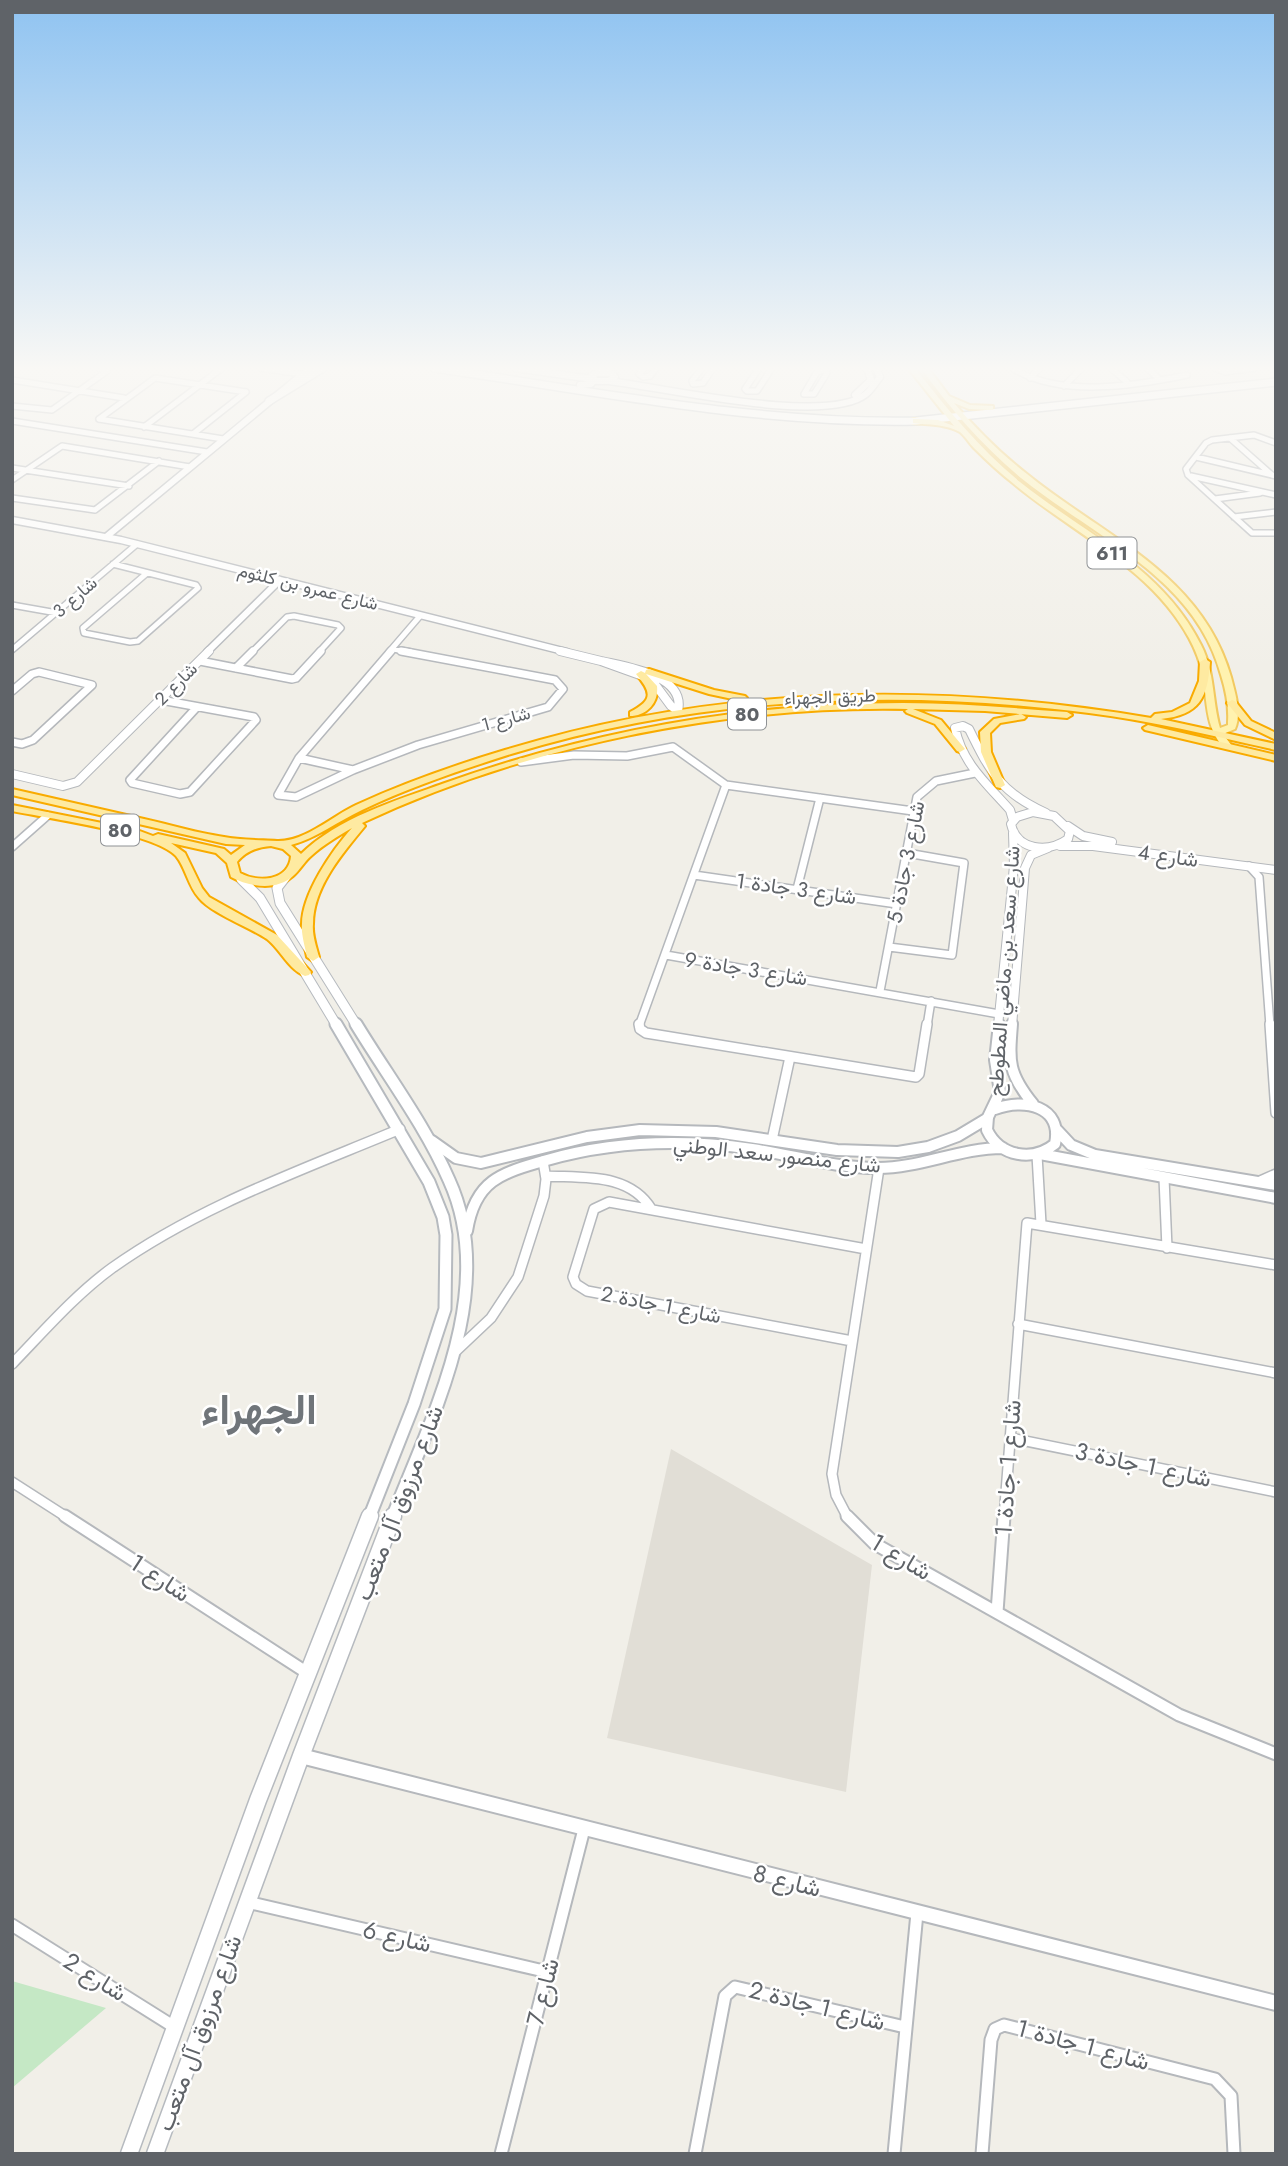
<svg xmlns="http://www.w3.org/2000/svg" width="1288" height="2166" font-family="Jost,Vazirmatn,sans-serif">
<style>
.education{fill:#e1ded6}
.green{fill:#c5e8c5}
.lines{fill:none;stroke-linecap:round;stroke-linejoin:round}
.minor-far3-casing{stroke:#b5b8bc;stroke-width:8}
.minor-far2-casing{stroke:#b5b8bc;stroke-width:10}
.minor-far1-casing{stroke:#b5b8bc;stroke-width:12}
.minor-casing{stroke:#b5b8bc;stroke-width:15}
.tertiary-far3-casing{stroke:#b5b8bc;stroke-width:9}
.tertiary-far2-casing{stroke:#b5b8bc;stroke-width:10}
.tertiary-far1-casing{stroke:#b5b8bc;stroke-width:14}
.tertiary-casing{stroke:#b5b8bc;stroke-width:18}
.secondary-far3-casing{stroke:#b6babf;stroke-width:10}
.secondary-far2-casing{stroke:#b6babf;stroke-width:11}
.secondary-far1-casing{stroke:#b6babf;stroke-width:15}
.secondary-casing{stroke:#b6babf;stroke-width:19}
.primary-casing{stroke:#f2c960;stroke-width:4}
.trunk-casing{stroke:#f9ab00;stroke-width:4}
.minor-far3{stroke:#fff;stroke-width:5}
.minor-far2{stroke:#fff;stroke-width:7}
.minor-far1{stroke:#fff;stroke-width:9}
.minor{stroke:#fff;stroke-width:11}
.tertiary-far3{stroke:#fff;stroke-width:6}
.tertiary-far2{stroke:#fff;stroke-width:8}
.tertiary-far1{stroke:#fff;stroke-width:10}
.tertiary{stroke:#fff;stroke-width:14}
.secondary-far3{stroke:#fff;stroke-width:7}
.secondary-far2{stroke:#fff;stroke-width:9}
.secondary-far1{stroke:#fff;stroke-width:11}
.secondary{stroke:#fff;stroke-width:16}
.primary{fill:#fff2af;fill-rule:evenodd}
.trunk{fill:#feeaa1;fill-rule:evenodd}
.labels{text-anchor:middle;stroke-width:5;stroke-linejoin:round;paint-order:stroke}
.far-street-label{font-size:18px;fill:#5f6368;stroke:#fff}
.shield{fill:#fff;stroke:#8f9295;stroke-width:2}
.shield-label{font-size:19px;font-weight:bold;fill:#5f6368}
.street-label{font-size:21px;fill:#5f6368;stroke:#fff}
.near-street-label{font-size:24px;fill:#5f6368;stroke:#fff}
.near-town-label{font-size:42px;font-weight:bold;fill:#70757a;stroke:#fff}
</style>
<rect width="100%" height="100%" fill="#f1efe8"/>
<path class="education" d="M671,1449L872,1565L846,1792L607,1738Z"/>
<path class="green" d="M12,1981L106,2008L12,2088Z"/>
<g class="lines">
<g class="minor-far3-casing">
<path id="minor-far3" d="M260,368L302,374
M644,368L639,374L643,377L650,376L656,368
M702,368L692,381L693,384L703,383L713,368
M759,368L745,389L747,391H757L772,368
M824,368L827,373L814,394H804L817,372L824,370
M1012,368C1060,398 1134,386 1187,375
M1111,368L1127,382
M1147,368L1159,379
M1215,368L1225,372L1255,368
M1030,378L1040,368
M12,380L124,398
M1064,386L1082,368
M12,406L52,410L107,371L99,368
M99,419L155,378L246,392
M99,419L223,439
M12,421L207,452
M144,427L222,368
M193,434L246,392
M1230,438L1272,475
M1196,457L1276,476
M12,468L129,486
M1188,475L1186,469L1206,443L1212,440L1254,435L1276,443
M1188,475L1252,533H1276
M1191,476L1276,495
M12,480L62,446L190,467
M12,498L95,510L159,461
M1215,499L1260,493
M1234,517L1276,512
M113,564L196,585L198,588L138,641L130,642L84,633L83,628L147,573
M12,605L57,613
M393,649L411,652
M12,650L137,544
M252,652L287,617L294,616L338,625L341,628L319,652
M389,652L420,616"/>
</g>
<g class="minor-far2-casing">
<path id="minor-far2" d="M391,651L299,758L278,795L296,797L353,770L418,745L548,707L563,689L555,680L401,651
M200,661L292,679L296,678L321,651
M236,668L253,651
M12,691L32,674L39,672L92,685L33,740L22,744L12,742
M161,700L254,717L256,720L190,792L180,794L132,783L130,780L197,707
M299,758L353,770
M521,762L574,755L627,756L673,747L726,785L913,811
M12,847L47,816
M1249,866L1259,877L1270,1026
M694,875L897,904
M797,889L820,798
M889,947L952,955L964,863L907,853
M666,955L999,1014
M880,991L917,797L936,781L975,773
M639,1026L726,785
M927,1026L931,1001"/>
</g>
<g class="minor-far1-casing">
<path id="minor-far1" d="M639,1024L640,1029L646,1033L916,1077L919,1074L927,1024
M1270,1024L1276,1113
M772,1140L790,1057
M1037,1155L1041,1224
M547,1176C585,1178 630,1173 652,1210
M1164,1178L1167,1248
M1260,1181L1276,1174
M1018,1324L1276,1373
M852,1341L587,1291L576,1284L573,1277L594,1209L609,1202L866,1249
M455,1352L491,1318L518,1277L544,1196L546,1179L543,1161
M12,1364C44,1331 75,1295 112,1268C199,1206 302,1170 400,1129
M1011,1438L1276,1492
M12,1482L68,1518
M848,1518L836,1495L832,1474L879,1168
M1004,1518L1027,1223L1276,1265"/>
</g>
<g class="minor-casing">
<path id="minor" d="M65,1516L309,1674
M847,1516L875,1544L1179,1715L1276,1754
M997,1612L1004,1516
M247,1902L548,1972
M12,1925L176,2028
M501,2154L584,1829
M695,2154L725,1996L735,1987L905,2027
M894,2154L917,1913
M982,2154L991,2040L995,2029L1004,2025L1215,2079L1231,2096L1234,2154"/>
</g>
<g class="tertiary-far3-casing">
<path id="tertiary-far3" d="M515,368L592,379
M597,373H611L615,377L609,381H596L591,376Z
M609,381C661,387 827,426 866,394C871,390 876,382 880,377L876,368
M580,385L591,384L594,380
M855,395L871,380L867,368
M12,520L121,540L567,652
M106,537L310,368
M207,652L280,580"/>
</g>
<g class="tertiary-far2-casing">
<path id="tertiary-far2" d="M560,651L601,661
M601,661C627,667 686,675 678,711L671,706L651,679Z
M12,774L63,786L77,782L209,651
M1033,812L1054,816L1070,831L1068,839C1048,853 1017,851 1011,824L1017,817Z
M1013,820L1010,810C987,784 962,763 955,728L963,726L969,729C990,772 1001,793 1046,813
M1068,826L1083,836L1112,842
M1060,846H1093L1276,870
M998,1026L1014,866L1013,833
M1012,1026L1025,868L1031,855L1048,848"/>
</g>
<g class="tertiary-far1-casing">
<path id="tertiary-far1" d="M1012,1024C1009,1062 1008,1073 1033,1104
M995,1109C1024,1098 1063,1106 1055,1144C1033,1162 1000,1157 987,1130L988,1117L1000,1092L995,1060L999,1024
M1057,1130L1071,1145L1095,1155L1276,1185
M432,1141L456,1158L481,1163L587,1137L640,1130L716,1132L837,1150L898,1152L928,1147L958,1136L988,1118
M1040,1154L1276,1198
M467,1231C475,1180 501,1173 547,1160C614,1141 683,1139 752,1149C793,1155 835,1168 878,1168C920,1168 960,1148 1003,1148"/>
</g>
<g class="tertiary-casing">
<path id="tertiary" d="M301,1756L1276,2003"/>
</g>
<g class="secondary-far3-casing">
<path id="secondary-far3" d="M434,368C594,391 754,424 916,421L1276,382
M269,401L323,368"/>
</g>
<g class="secondary-far2-casing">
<path id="secondary-far2" d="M288,874L277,888L280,903L357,1026
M241,879L260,898L337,1026"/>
</g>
<g class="secondary-far1-casing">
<path id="secondary-far1" d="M336,1024L429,1182L443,1217L446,1235L445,1309L414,1404L369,1518
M356,1024C387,1075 425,1125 449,1180C499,1289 432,1416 392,1518"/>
</g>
<g class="secondary-casing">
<path id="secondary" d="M129,2154L258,1800L370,1516
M155,2154L301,1756L393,1516"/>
</g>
<g class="primary-casing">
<path id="primary" d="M908,368H915C947,409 980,449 1020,482C1084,533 1163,568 1201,645C1215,672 1212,700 1220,728L1228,725V722C1229,706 1226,691 1221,675C1195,577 1094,537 1021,478C983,446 950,409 921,368H928L949,396L970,405L993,406V410H990L969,409L954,403C976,429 1000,453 1027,474C1103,536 1202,574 1231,677C1235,693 1242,713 1235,729L1223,734L1232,746L1230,748H1224C1204,726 1208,700 1202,673C1200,661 1195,649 1189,638C1150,567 1074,534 1014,484C1000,473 987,461 974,448C970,444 965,436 960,432C946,424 929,425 913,423V419H916L938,420L954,426Z"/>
</g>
<g class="trunk-casing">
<path id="trunk" d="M1205,659L1210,662C1208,698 1199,715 1161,719L1276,744V750C1214,736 1152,721 1089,713C895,688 698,697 511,754C461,770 410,787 362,810C338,821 317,838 291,845L301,854C338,818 394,801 442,784C590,731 745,703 903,703C958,703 1012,708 1067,712L1072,715L1067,718L985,711L913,709L941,720L965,749L960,752L957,751L935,724L907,713L905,711L908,709C727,705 525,746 362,823L365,826C343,853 313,887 313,924C312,935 316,946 319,957L313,961L307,957C305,946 301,935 302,924C302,894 332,850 352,828C338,836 323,845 311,856C304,862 300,870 293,876C277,891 249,887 231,877L227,863L216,853L171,843L185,853L202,888L209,897L277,935L311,972L309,975L305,976C288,969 281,950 267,939C249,927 211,913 199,898C188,886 186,868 176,856C155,833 46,818 12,811V805L137,830L153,836L158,834L224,849L231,855L245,845L226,844L12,795V789C56,799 100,809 144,819C171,825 197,833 224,837C241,840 260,840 277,841C305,842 332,816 356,805C404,783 455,765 505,750C717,685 933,681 1151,718L1155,714L1172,712L1190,703L1199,681L1200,662ZM271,846L283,849L291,856C289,881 259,883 240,873L237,862C246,851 257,847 271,846Z
M649,669L714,690L745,696L747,698L742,701L709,694L646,674L657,686C659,703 646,716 630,716V712C653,700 652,693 636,674L641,671L645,673L646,670Z
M1232,700L1235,701L1251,721L1276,733V740L1245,725L1227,703Z
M1021,714L1026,717L1024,719L1000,723L990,733L991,752L1005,785L1000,788L996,787L981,752L980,732L994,719Z
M1148,725L1276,755V761L1145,730L1143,728Z"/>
</g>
<use href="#minor-far3" class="minor-far3"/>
<use href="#minor-far2" class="minor-far2"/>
<use href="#minor-far1" class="minor-far1"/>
<use href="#minor" class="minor"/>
<use href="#tertiary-far3" class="tertiary-far3"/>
<use href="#tertiary-far2" class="tertiary-far2"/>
<use href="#tertiary-far1" class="tertiary-far1"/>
<use href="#tertiary" class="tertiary"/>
<use href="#secondary-far3" class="secondary-far3"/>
<use href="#secondary-far2" class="secondary-far2"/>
<use href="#secondary-far1" class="secondary-far1"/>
<use href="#secondary" class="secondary"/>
<use href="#primary" class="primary"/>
<use href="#trunk" class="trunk"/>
</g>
<linearGradient id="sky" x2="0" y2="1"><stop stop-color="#8fc3f1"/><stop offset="0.55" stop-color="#f9f8f5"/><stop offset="1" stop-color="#f9f8f5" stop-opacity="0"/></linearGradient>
<rect width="1288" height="671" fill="url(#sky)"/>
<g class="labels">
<g class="far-street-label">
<text transform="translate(308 587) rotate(14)" y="6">شارع عمرو بن كلثوم</text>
<text transform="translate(75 597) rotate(-41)" y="6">شارع 3</text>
<text transform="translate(176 684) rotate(-45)" y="6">شارع 2</text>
<text transform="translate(830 697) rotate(-2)" y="6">طريق الجهراء</text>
<text transform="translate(506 719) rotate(-15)" y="6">شارع 1</text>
</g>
<g class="shield">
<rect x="1087.5" y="537.5" width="49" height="31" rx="5"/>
<rect x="728" y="698.5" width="38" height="31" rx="5"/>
<rect x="101" y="814.5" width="38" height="31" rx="5"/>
</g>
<g class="shield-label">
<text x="1112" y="560">611</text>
<text x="747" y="721">80</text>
<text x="120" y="837">80</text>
</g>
<g class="street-label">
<text transform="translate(1168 856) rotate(8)" y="7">شارع 4</text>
<text transform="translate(906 862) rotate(-79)" y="7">شارع 3 جادة 5</text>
<text transform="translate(796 889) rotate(8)" y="7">شارع 3 جادة 1</text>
<text transform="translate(746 969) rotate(9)" y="7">شارع 3 جادة 9</text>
<text transform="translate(1004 971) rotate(-86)" y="7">شارع سعد بن ماضي المطوطح</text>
<text transform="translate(777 1155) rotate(6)" y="7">شارع منصور سعد الوطني</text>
<text transform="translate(661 1305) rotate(11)" y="7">شارع 1 جادة 2</text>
</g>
<g class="near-street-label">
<text transform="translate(1143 1465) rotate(12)" y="8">شارع 1 جادة 3</text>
<text transform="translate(1008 1468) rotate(-86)" y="8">شارع 1 جادة 1</text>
<text transform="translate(399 1503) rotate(-69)" y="8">شارع مرزوق آل متعب</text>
<text transform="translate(901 1557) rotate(31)" y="8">شارع 1</text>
<text transform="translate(160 1578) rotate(33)" y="8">شارع 1</text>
<text transform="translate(787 1881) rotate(14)" y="8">شارع 8</text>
<text transform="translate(397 1937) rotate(13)" y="8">شارع 6</text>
<text transform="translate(95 1977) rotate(32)" y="8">شارع 2</text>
<text transform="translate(543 1992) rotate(-76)" y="8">شارع 7</text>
<text transform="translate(817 2006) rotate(14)" y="8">شارع 1 جادة 2</text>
<text transform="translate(199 2033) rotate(-70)" y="8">شارع مرزوق آل متعب</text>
<text transform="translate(1083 2045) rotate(15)" y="8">شارع 1 جادة 1</text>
</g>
<g class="near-town-label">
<text x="259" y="1424">الجهراء</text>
</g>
</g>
<rect width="1288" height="2166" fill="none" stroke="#5f6368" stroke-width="28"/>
</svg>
